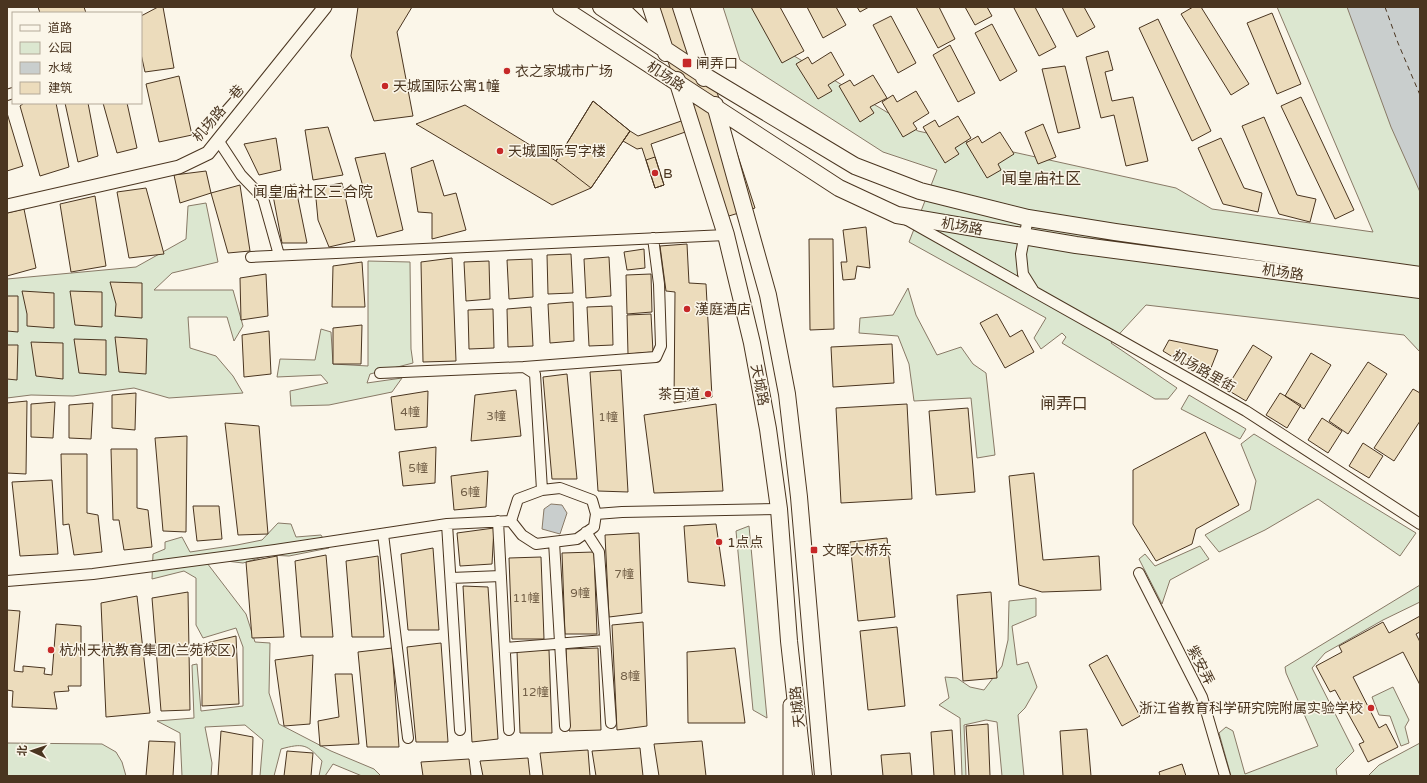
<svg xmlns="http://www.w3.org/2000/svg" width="1427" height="783" font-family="'Varela Round','Noto Sans SC',sans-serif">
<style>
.green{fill:#dce7d0;stroke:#887966}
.water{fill:#c9cecd;stroke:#887966}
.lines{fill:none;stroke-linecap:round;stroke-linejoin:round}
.ferry{stroke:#4a3520;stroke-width:1;stroke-dasharray:5 4;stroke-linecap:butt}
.building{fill:#ecdcbc;stroke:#4a3520}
.minor-casing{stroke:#4a3520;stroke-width:12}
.tertiary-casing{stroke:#4a3520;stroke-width:15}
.secondary-casing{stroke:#4a3520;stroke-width:16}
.primary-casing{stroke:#4a3520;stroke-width:18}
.minor{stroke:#fbf6e9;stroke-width:10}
.tertiary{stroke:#fbf6e9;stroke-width:13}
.secondary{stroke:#fbf6e9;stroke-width:14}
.primary{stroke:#fbf6e9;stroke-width:16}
.poi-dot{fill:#c62828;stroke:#fbf6e9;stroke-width:1.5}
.labels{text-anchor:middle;stroke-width:3;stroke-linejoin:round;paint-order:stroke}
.number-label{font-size:12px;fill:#725f47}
.poi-label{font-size:14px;fill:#4a3520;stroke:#fbf6e9;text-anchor:start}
.street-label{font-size:14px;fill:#4a3520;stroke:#fbf6e9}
.neighbourhood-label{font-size:15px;fill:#4a3520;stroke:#fbf6e9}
.quarter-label{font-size:16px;fill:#4a3520;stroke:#fbf6e9}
</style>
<rect width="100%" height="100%" fill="#fbf6e9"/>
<path class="green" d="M723,7H760L781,48L918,131L1176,188L1212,209L1373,232L1277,7H1420V352L1404,335L1146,305L1111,343L1177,388L1168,399H1155L1062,343L1066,337L1062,333L1041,349L1034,338L1046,318L909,242L937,170L883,152L740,60Z
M206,203L218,262L172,273L154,290H233L243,326L234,341L227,317H188L190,348L216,356L233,376L243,393L169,398L134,388L73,396L31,395L7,398V279L136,267L186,239L188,206Z
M368,261L410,262L411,349L413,363L370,374L367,383L402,378L392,392L329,405L291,406L290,391L328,383L321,375L277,377L280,359L315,360L321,329L331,332L333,364L368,366Z
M908,288L916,315L937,355L961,347L973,364L986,373L995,455L977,458L971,398L914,401L909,364L898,336L859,333L860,318L893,315Z
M1189,395L1246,429L1240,439L1181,409Z
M1254,434L1416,533L1400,556L1318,499L1265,530L1219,552L1205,535L1250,510L1256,481L1241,444Z
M278,523L291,524L296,537L321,535L329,548L289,556L269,555L243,563L218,560L207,563L246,614L255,642L270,643L269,693L279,724L331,751L374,769L381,776H362L333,764L325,776H319L322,761C307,744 303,743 281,749L274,776H260L263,740L245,725L205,727L212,763L211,776H182L180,733L157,721L194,718L192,665L197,664L201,711L243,706V647L236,628L203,638L196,625V578L184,571L152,579L153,554L165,549V542L182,537L190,552L237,545L262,540Z
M749,526L767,718L753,710L736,531Z
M1200,546L1209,559L1170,580L1162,604L1139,559L1145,554L1155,566Z
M1420,585V602L1383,620L1325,653L1312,668L1354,751L1336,769L1337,776H1231L1219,733L1226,727L1233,731L1245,774L1318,746L1286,673L1285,667Z
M1036,598V616L1012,626L1017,665L1028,662L1037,687L1025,708L1018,715L1024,776H1002L997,722L986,720L964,725L966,776H962L960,718L939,705L949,698L945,677L957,678L970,687L984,690L1002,666L1008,640L1009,601Z
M1393,687L1409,720L1405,727L1409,743L1401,746L1390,716L1379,715L1372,697Z
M7,743L102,744L116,752L122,762L126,776H7Z
M1420,743V776H1368L1379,765Z"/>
<path class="water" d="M1347,7H1420V192L1391,127Z
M551,504L562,505L567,513L560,534L542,529L544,509Z"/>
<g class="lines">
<path class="ferry" d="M1385,7L1398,43L1420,95"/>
</g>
<path class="building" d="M38,7H84L86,13H40Z
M158,7H163L174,68L145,72L141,54V16Z
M358,7H412L397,32L413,116L374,121L351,56Z
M650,7H689L755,208L719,219L691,130L651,144L664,185L655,188L642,148L637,149L623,141L630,131L638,136L687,119Z
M751,7H780L804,51L782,63Z
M807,7H836L846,25L823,38Z
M857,7H869L860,12Z
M916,7H939L955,39L938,48Z
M965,7H987L992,16L975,25Z
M1016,7H1035L1056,47L1039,56L1014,8Z
M1062,7H1084L1095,27L1077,37Z
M1193,7H1201L1249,84L1231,95L1181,14Z
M1272,13L1301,84L1277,94L1247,23Z
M891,16L916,63L898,73L873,25Z
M1158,19L1211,131L1192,141L1139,28Z
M992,24L1017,71L1000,81L975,33Z
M950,45L975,93L958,102L933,55Z
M1108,51L1113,70L1105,72L1112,101L1133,97L1148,161L1126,166L1114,115L1101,118L1086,57Z
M831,52L844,75L828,85L832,91L818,99L796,64L808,57L812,64Z
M1065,66L1080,128L1058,133L1042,69Z
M873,75L887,98L870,107L874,113L860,122L839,86L850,80L854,86Z
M179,76L192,135L159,142L146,84Z
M916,91L929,113L913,123L917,129L903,137L882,102L893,95L897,102Z
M1301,97L1354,210L1335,219L1281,106Z
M593,101L630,131L591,188L556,161Z
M593,101L630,131L591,188L552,205L416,124L465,105L556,161Z
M24,103H56L69,167L40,176L20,106Z
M65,103H88L98,156L78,162Z
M103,103H127L137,148L117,153Z
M7,113L23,166L7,171Z
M958,116L971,138L955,148L959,154L945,163L923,127L935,120L939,127Z
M1264,117L1297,195L1316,199L1310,222L1279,214L1242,126Z
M1043,124L1056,157L1038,164L1025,132Z
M328,127L343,175L313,180L305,130Z
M1000,132L1014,154L998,164L1001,170L987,178L966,143L978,136L982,143Z
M276,138L281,170L259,175L244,144Z
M1221,138L1244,188L1262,193L1258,212L1223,204L1198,148Z
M385,153L403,230L377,237L355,158Z
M655,157L664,185L655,188L646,160Z
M433,160L444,196L456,193L466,230L432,239V213L418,212L411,168Z
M206,171L211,193L180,203L174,175Z
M342,183L355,241L329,247L318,220L315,188Z
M295,184L307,243H282L272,190Z
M240,185L250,251L228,253L211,193Z
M146,188L164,254L129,258L117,192Z
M95,196L106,266L71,272L60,204Z
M24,209L36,268L7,276V213Z
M866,227L870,268L857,266L855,279L843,280L841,262H847L843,230Z
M809,239H833L834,329L810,330Z
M687,244L689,283L706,284L712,397L674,403L675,292L666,291L660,246Z
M644,249L645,268L627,270L624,252Z
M571,254L573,293L548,294L547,255Z
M609,257L611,296L586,298L584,259Z
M452,258L456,361L423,362L421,262Z
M532,259L533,297L509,299L507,260Z
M489,261L490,299L466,301L464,262Z
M362,262L365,307H332L333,266Z
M266,274L268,316L241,320L240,278Z
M651,274L652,312L627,314L626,275Z
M110,282L142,283V318L115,316L116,304Z
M22,291L54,293V328L27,326V314Z
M70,291L102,292V327L75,325Z
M7,296H18V332L7,331Z
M573,302L574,341L550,343L548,304Z
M612,306L613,345L589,346L587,307Z
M531,307L533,346L508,347L507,309Z
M493,309L494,348L469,349L468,310Z
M651,314L653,352L628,354L627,315Z
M997,314L1010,337L1022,330L1034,352L1005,368L980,323Z
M362,325L361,364H333V328Z
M269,331L271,374L244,377L242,335Z
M115,337L147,339L146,374L119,372Z
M74,339L106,340V375L79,373Z
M1169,340L1218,350L1207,378L1163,351Z
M31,342L63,343V379L36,376Z
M892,344L894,383L833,387L831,347Z
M7,345H18L17,380L7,379Z
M1253,345L1272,357L1246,401L1226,389Z
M1311,353L1331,365L1304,409L1285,396Z
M1368,362L1387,374L1348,434L1329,421Z
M621,370L628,492L598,491L590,372Z
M567,374L577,479H552L543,377Z
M1413,389L1420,393V421L1394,461L1374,448Z
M516,390L521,436L471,441L475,395Z
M428,391L427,427L395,430L391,397Z
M136,393L135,430L112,428V395Z
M1280,393L1301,405L1287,428L1266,415Z
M27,401L26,474L7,473V403Z
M55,402L53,438L31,437V404Z
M93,403L91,439L69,438V405Z
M716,404L723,491L654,493L644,415Z
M907,404L912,499L841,503L836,408Z
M968,408L975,492L936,495L929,411Z
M1322,418L1342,431L1328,453L1308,440Z
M225,423L259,426L268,534L238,535Z
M1205,432L1239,505L1196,529L1192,544L1156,561L1133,524V470Z
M187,436L186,532L163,531L155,438Z
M1363,443L1383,456L1369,478L1349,466Z
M436,447L435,483L403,486L399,452Z
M111,449H137V508L148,510L152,547L124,550L119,520H113Z
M61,454H87V513L98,515L102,552L74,555L69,524L63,525Z
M488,471L486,507L454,510L451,476Z
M1034,473L1043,560L1099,556L1101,590L1042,592L1019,585L1009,476Z
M52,480L58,554L20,556L12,482Z
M193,506H219L222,539L197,541Z
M716,524L725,586L688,582L684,526Z
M494,528L492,564L460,566L457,533Z
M639,533L642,613L609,617L605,535Z
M887,538L895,617L858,621L850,542Z
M433,548L439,630H408L401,554Z
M594,552L597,634H565L562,553Z
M326,555L333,637H301L295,561Z
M277,556L284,637L252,638L246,562Z
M378,556L384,637H352L346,561Z
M541,557L544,639H512L509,558Z
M463,586L488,587L498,739L472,742Z
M188,592L190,710L161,711L152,598Z
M991,592L997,678L963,681L957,595Z
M137,596L150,713L106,717L101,603Z
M7,610L20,611L14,671L23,672V666L45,668L44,674L52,675L56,624L81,626V686H68L69,691L54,692L57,709L12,707L13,691L7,690Z
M1420,616V632L1416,634L1420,642V685L1403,652L1353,677L1379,728L1386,724L1398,747L1368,762L1359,744L1364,742L1335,690L1330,692L1316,666L1342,652L1339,646L1383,622L1389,633Z
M643,622L647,726L617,730L612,625Z
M897,627L905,706L868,710L860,631Z
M236,636L239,704L202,706V644Z
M441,643L448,742H416L407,647Z
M392,648L399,747H367L358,652Z
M598,648L601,730L569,731L566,649Z
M735,648L745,723H688L687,652Z
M549,650L552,733H520L517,651Z
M313,655L310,724L284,726L275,660Z
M1107,655L1140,716L1122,726L1089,665Z
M335,674H352L359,744L320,746L318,721L339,717Z
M988,724L990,776H969L966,726Z
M1087,729L1091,776H1063L1060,731Z
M952,730L955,776H934L931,732Z
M221,731L253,737L252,776H218Z
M149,741L175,742L173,776H146Z
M702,741L706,776H659L654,744Z
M640,748L643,776H596L592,751Z
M588,750L590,776H543L540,753Z
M287,751L313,753L311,776H284Z
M910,753L912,776H883L881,755Z
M528,758L530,776H483L480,761Z
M469,759L471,776H423L421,762Z
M1182,764L1186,776H1160L1159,772Z"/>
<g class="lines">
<g class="minor-casing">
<path id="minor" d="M7,95L13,93
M218,140L241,175L263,198L279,255
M1028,218L1021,254L1023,274L1033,290
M907,220L1246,411L1420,524
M251,257L726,235
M524,367L656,357L661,346L659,284L653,238
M380,373L524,367L535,374L542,490
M560,488L592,500L596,514L594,527L577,539L536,544L522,535L511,521L518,499L542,490Z
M596,514L622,512L779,509
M498,521L509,730
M447,524L460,730
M586,532L599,552L611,723
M383,534L408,738
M554,542L565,726
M1139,573L1202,697L1225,776
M451,578L501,576
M7,581L93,574L275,550L447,524L511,521
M505,648L605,640"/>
</g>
<g class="tertiary-casing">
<path id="tertiary" d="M7,206L179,167L208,153L325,7
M790,705V776"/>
</g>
<g class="secondary-casing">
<path id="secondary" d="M621,7L647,32"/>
</g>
<g class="primary-casing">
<path id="primary" d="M561,7L839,188L897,215L1076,245L1420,290
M601,7L702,74L855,166L920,191L1028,218L1115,232L1420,275
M651,7L666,53
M681,7L704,78
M677,80L726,235L752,343L768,429L779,509L789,641L804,776
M715,105L768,295L787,394L799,497L823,776"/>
</g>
<use href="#minor" class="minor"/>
<use href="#tertiary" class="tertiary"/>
<use href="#secondary" class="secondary"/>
<use href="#primary" class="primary"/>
</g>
<g class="poi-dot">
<rect x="682" y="58" width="10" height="10" rx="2"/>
<circle cx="507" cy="71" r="4"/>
<circle cx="385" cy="86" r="4"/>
<circle cx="500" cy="151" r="4"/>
<circle cx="655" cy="173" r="4"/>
<circle cx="687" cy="309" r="4"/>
<circle cx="708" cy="394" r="4"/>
<circle cx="719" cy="542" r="4"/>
<rect x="810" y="546" width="8" height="8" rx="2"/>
<circle cx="51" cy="650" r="4"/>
<circle cx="1371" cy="708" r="4"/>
</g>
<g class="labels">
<g class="number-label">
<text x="410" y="416">4幢</text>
<text x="496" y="420">3幢</text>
<text x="608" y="421">1幢</text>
<text x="418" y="472">5幢</text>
<text x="470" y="496">6幢</text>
<text x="624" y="578">7幢</text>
<text x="580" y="597">9幢</text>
<text x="526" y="602">11幢</text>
<text x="630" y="680">8幢</text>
<text x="535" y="696">12幢</text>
</g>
<g class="poi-label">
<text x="696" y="68">闸弄口</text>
<text x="515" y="76">衣之家城市广场</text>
<text x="393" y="91">天城国际公寓1幢</text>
<text x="508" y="156">天城国际写字楼</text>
<text x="663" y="178">B</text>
<text x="695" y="314">漢庭酒店</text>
<text x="700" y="399" text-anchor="end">茶百道</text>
<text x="727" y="547">1点点</text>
<text x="822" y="555">文晖大桥东</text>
<text x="59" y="655">杭州天杭教育集团(兰苑校区)</text>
<text x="1363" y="713" text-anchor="end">浙江省教育科学研究院附属实验学校</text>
</g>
<g class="street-label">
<text transform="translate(666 76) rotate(33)" y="5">机场路</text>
<text transform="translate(218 113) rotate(-49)" y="5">机场路一巷</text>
<text transform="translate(962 226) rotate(10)" y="5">机场路</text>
<text transform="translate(1283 272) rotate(8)" y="5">机场路</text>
<text transform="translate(1204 371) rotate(30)" y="5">机场路里街</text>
<text transform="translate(760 385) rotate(79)" y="5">天城路</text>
<text transform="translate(1201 665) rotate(63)" y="5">紫安弄</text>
<text transform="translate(797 707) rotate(-96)" y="5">天城路</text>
</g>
<g class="neighbourhood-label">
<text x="313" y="197">闻皇庙社区三合院</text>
</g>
<g class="quarter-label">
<text x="1041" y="184">闻皇庙社区</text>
<text x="1064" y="409">闸弄口</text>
</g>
</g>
<rect width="1427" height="783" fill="none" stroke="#4a3520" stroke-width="16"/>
<rect x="12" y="12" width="130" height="92" fill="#fbf6e9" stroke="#b4a999"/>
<rect x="20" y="25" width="20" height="6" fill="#fbf6e9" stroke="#b4a999"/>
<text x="48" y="32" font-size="12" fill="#4a3520">道路</text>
<rect x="20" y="42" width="20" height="12" fill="#dce7d0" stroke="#b4a999"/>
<text x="48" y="52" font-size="12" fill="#4a3520">公园</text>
<rect x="20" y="62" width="20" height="12" fill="#c9cecd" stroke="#b4a999"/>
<text x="48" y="72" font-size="12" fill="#4a3520">水域</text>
<rect x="20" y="82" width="20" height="12" fill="#ecdcbc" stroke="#b4a999"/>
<text x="48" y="92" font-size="12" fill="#4a3520">建筑</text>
<g transform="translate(32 751) rotate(273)" stroke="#fbf6e9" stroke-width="3" paint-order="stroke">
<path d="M0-3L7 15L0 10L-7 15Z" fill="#4a3520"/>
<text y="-6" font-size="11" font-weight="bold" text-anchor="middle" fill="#4a3520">北</text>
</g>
</svg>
